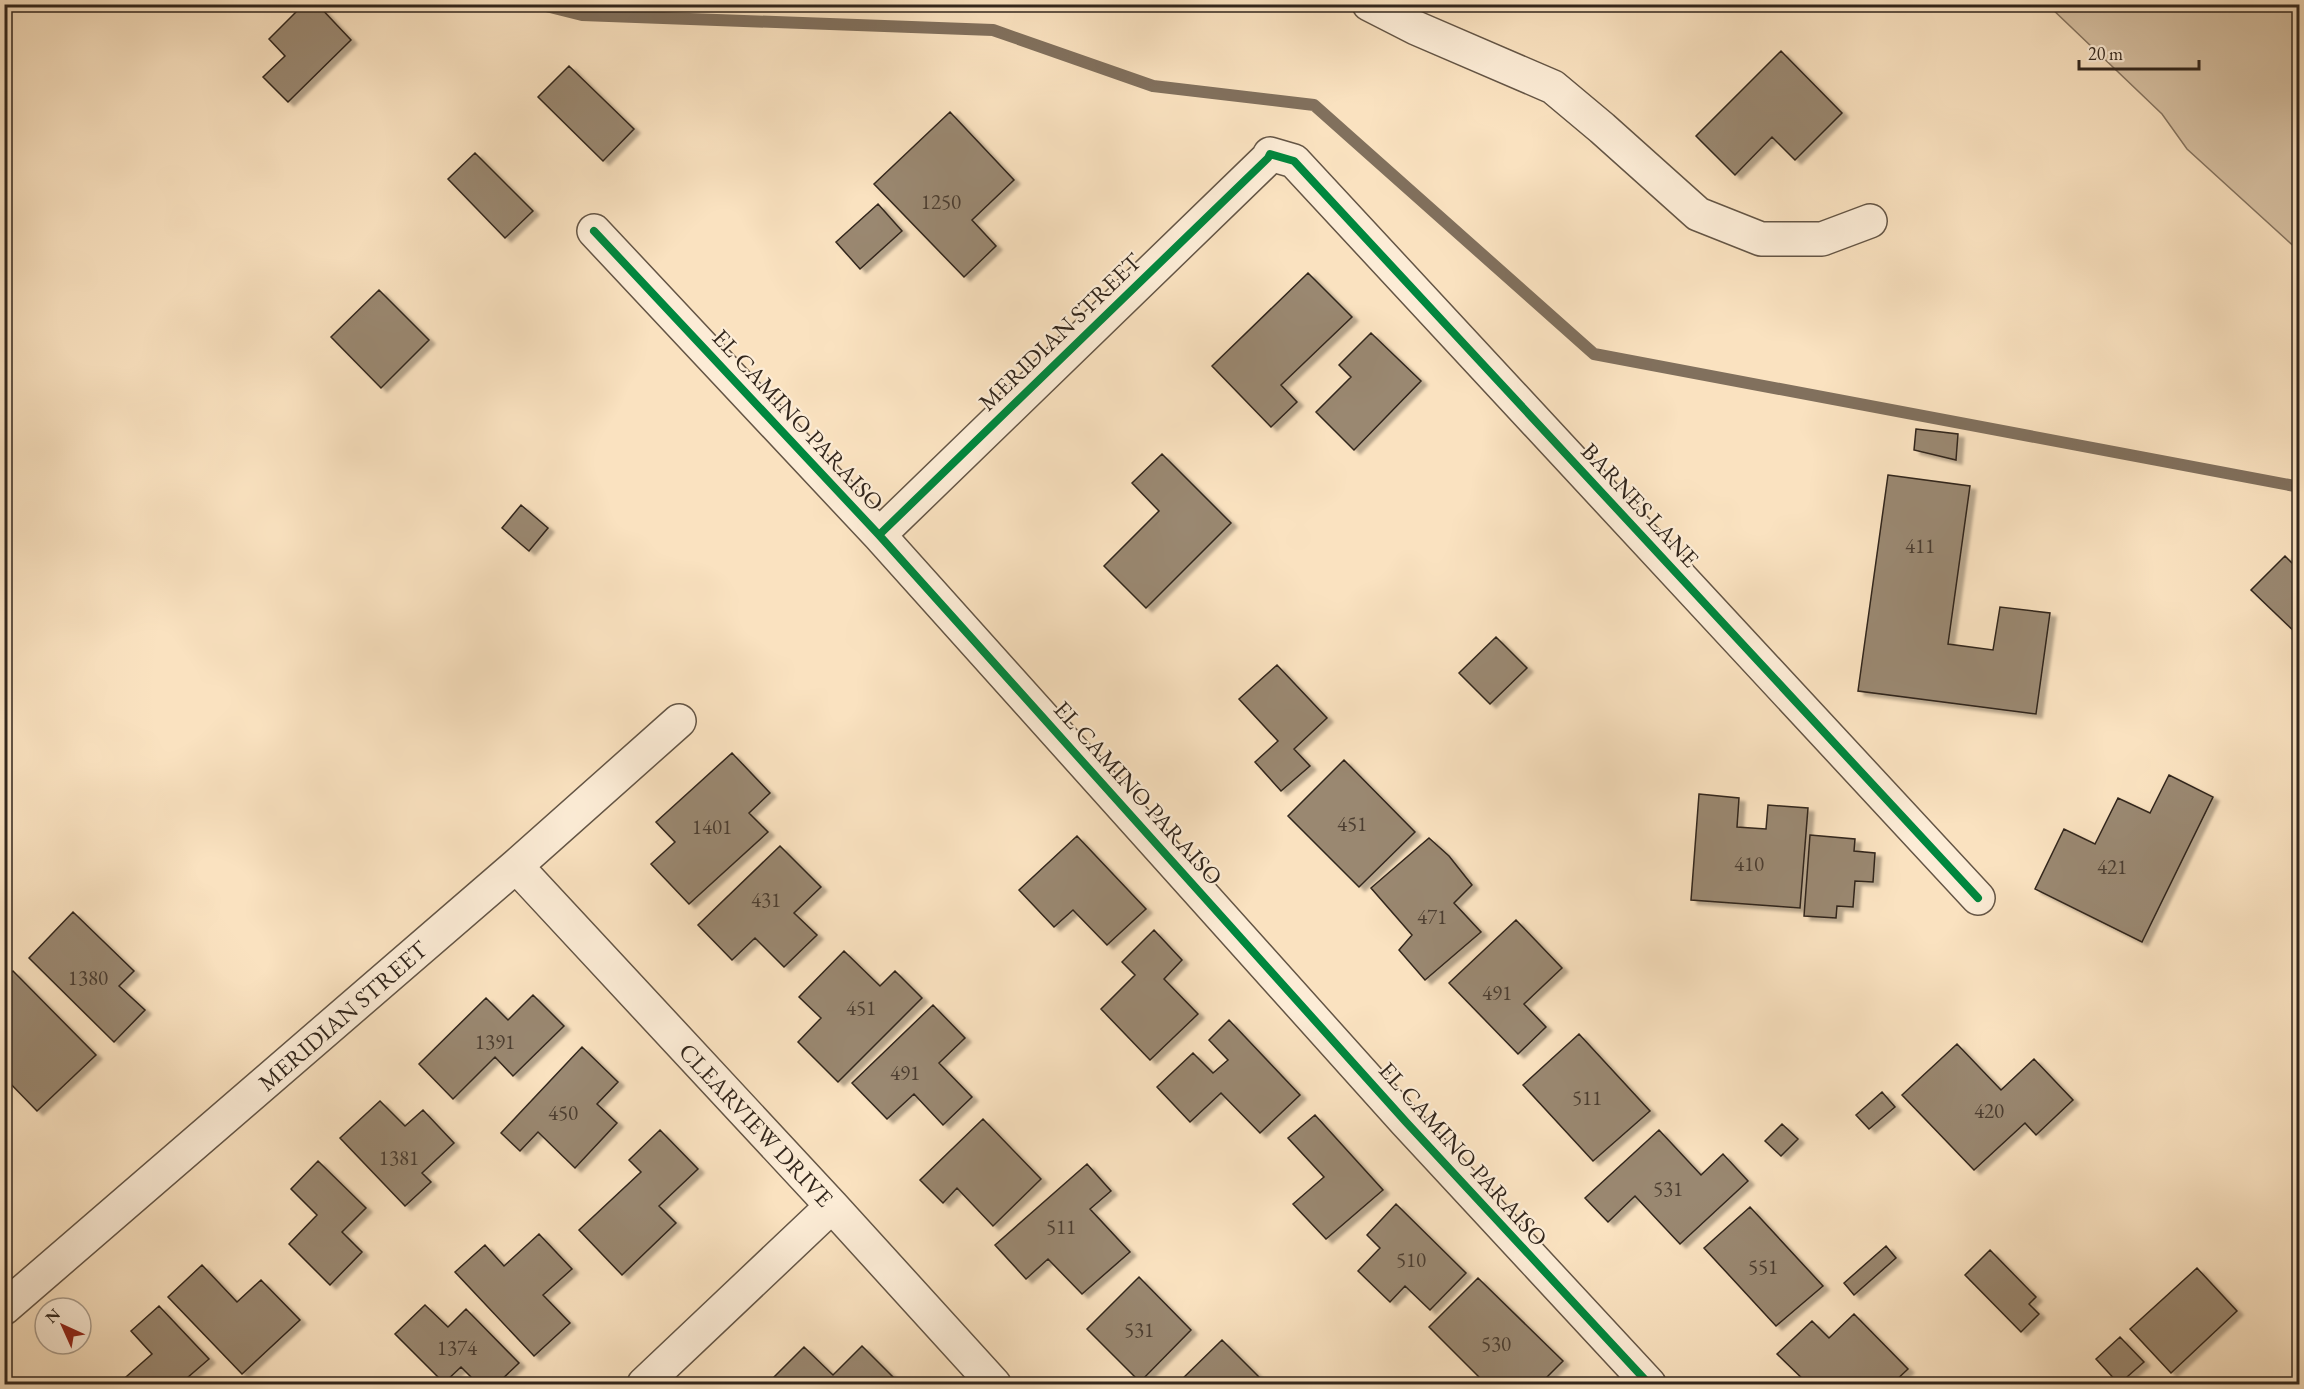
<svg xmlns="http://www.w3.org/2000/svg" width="2304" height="1389" font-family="'EB Garamond',serif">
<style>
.green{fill:#d8c2a4;stroke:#857460;stroke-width:1.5}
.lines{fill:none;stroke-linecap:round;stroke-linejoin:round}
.stream{stroke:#81705d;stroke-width:12}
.building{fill:#9a8871;stroke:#32261c;stroke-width:1.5;filter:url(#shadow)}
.minor-casing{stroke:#645545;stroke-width:36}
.minor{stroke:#fcecd6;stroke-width:33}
.cycleway-casing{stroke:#fcecd6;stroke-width:11}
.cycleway{stroke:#00873e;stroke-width:8}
.labels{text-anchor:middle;stroke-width:4.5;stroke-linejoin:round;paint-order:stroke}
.number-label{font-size:21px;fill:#4c3e31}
.street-label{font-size:24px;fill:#32261c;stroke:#fcecd6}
</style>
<defs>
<filter id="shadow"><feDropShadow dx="6" dy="4" stdDeviation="1.5" flood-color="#0004"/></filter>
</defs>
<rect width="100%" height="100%" fill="#fae2c0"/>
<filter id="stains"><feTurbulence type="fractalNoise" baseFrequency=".00333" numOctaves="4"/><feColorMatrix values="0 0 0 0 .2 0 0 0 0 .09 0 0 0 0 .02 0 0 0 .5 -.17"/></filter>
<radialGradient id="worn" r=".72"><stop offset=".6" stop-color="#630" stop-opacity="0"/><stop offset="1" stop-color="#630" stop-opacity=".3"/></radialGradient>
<path class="green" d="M2048,5H2299V251L2187,149L2162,114Z"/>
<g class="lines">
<path class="stream" d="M538,4L582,15L993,30L1153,86L1314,105L1594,354L2300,487"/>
</g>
<path class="building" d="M304,4H317L351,40L288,102L263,77L285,56L269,39Z
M1781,51L1842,113L1795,160L1772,137L1735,175L1696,136Z
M569,66L634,129L603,161L538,97Z
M950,112L1014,180L972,220L996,246L964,277L874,184Z
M475,153L533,211L505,238L448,179Z
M878,204L902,231L860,269L836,242Z
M1308,273L1352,317L1281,385L1297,402L1271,427L1212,366Z
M379,290L429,340L381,388L331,337Z
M1371,333L1421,381L1354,450L1316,412L1351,377L1339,365Z
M1916,429L1958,434L1956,460L1914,450Z
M1162,454L1231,523L1146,608L1104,566L1159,511L1132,483Z
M1888,475L1970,486L1948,644L1993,650L2000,607L2050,613L2036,714L1858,691Z
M521,505L548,528L529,551L502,528Z
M2285,556L2300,571V637L2251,590Z
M1496,637L1527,668L1490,704L1459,673Z
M1277,665L1327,718L1294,749L1310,766L1281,791L1255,762L1278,741L1239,699Z
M732,753L770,793L749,813L768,832L689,904L651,864L675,842L656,822Z
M1344,760L1415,832L1359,887L1288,816Z
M2169,775L2213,797L2142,942L2035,889L2064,829L2095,844L2118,798L2150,813Z
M1699,794L1739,798L1737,827L1766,829L1768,805L1808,808L1800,908L1691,900Z
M1810,835L1855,839L1854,851L1875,853L1873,882L1855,881L1853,907L1837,906L1836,918L1804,916Z
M1077,836L1146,909L1107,945L1073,910L1054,927L1019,890Z
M1429,838L1449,856L1472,885L1454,903L1481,932L1425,980L1399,950L1412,935L1371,888Z
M780,846L821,887L794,913L817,935L784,967L755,938L732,960L698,925Z
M73,912L134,971L119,986L145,1010L114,1042L29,958Z
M1516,920L1562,968L1524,1004L1546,1027L1518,1054L1449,983Z
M1154,930L1182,960L1164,979L1198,1014L1150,1060L1101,1009L1135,975L1122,962Z
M844,951L880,986L895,971L922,998L838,1082L798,1042L821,1018L799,997Z
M13,971L96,1055L37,1111L4,1077V979Z
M533,995L564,1026L513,1076L495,1057L453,1099L419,1064L486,998L508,1020Z
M933,1005L965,1038L939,1063L972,1097L943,1125L914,1094L887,1119L852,1083Z
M1229,1020L1300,1095L1260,1133L1221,1093L1190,1122L1157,1087L1193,1053L1213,1073L1228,1060L1209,1040Z
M1579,1034L1650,1111L1593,1161L1523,1085Z
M1957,1044L2001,1090L2034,1059L2073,1100L2036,1135L2025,1123L1974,1170L1902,1095Z
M582,1047L618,1082L597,1104L617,1123L575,1168L538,1132L520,1151L501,1133Z
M1882,1092L1895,1107L1869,1129L1856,1115Z
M380,1101L405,1126L423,1110L454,1143L422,1173L431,1182L405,1206L340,1138Z
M1315,1115L1383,1190L1326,1239L1293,1204L1324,1177L1288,1138Z
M983,1119L1041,1179L993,1226L957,1188L943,1203L920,1180Z
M1782,1124L1798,1139L1781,1156L1765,1141Z
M660,1130L698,1169L659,1206L676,1223L622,1275L579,1230L641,1172L629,1160Z
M1659,1130L1701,1175L1723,1154L1748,1181L1680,1244L1635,1196L1608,1222L1585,1198Z
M318,1161L366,1208L342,1232L362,1252L330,1285L289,1244L317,1215L291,1189Z
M1087,1164L1111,1191L1090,1209L1130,1252L1082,1294L1048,1259L1026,1279L995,1245Z
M1396,1204L1466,1273L1430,1310L1405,1286L1390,1302L1358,1271L1380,1248L1367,1235Z
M1750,1207L1823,1286L1776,1326L1704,1248Z
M539,1234L572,1269L543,1295L570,1323L534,1356L455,1272L485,1245L504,1266Z
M1886,1246L1896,1258L1854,1295L1844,1283Z
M1990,1250L2036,1297L2029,1304L2039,1314L2021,1332L1965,1275Z
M202,1265L237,1302L261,1280L300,1320L242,1374L168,1297Z
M2197,1268L2237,1311L2171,1373L2130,1329Z
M1139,1277L1191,1330L1140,1382L1087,1329Z
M1478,1278L1563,1361L1540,1384H1486L1429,1327Z
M425,1305L448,1327L466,1309L519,1363L497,1384H478L461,1367L444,1383L395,1334Z
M159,1306L209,1359L180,1384H118L152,1354L131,1331Z
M1854,1314L1908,1369L1892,1384H1808L1777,1354L1812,1321L1829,1338Z
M2120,1337L2144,1362L2119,1384L2096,1359Z
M1222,1340L1266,1384H1177Z
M862,1346L893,1377L885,1384H767L804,1347L833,1375Z"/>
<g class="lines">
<g class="minor-casing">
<path id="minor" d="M1369,4L1416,28L1553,87L1602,128L1698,214L1761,239H1822L1870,221
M594,231L879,535L1406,1122L1649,1384
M879,535L1268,158L1270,154L1294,161L1978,898
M516,866L832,1206L994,1384
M4,1308L516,866L679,721
M644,1384L832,1206"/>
</g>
<use href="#minor" class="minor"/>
<g class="cycleway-casing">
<path id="cycleway" d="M594,231L879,535L1406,1122L1649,1384
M879,535L1268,158L1270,154L1294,161L1978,898"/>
</g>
<use href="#cycleway" class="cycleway"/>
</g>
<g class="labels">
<g class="number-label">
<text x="941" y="209">1250</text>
<text x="1920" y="553">411</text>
<text x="1352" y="831">451</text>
<text x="712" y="834">1401</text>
<text x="1749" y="871">410</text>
<text x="2112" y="874">421</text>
<text x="766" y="907">431</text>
<text x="1432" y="924">471</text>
<text x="88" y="985">1380</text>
<text x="1497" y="1000">491</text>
<text x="861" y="1015">451</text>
<text x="495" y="1049">1391</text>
<text x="905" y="1080">491</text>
<text x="1587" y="1105">511</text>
<text x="1989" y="1118">420</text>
<text x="563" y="1120">450</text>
<text x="399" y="1165">1381</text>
<text x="1668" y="1196">531</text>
<text x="1061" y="1234">511</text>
<text x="1411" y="1267">510</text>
<text x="1763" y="1274">551</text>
<text x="1139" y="1337">531</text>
<text x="1496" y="1351">530</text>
<text x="457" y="1355">1374</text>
</g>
<g class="street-label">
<text transform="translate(1060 332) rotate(-44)" y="8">MERIDIAN STREET</text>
<text transform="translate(798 420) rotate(47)" y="8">EL CAMINO PARAISO</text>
<text transform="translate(1640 505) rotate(47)" y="8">BARNES LANE</text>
<text transform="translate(1138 793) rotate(48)" y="8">EL CAMINO PARAISO</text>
<text transform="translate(343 1016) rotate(-41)" y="8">MERIDIAN STREET</text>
<text transform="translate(756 1125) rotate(47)" y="8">CLEARVIEW DRIVE</text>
<text transform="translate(1463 1154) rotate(48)" y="8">EL CAMINO PARAISO</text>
</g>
</g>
<rect width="2304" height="1389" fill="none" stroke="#fae2c0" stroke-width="24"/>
<rect x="6" y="6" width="2292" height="1377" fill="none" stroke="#32261c" stroke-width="3"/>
<rect x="12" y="12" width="2280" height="1365" fill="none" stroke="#32261c" stroke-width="1.5"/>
<g transform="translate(63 1326) rotate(315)"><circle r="28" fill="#fcecd6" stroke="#ab9d8c" stroke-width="1.5"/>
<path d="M0-4.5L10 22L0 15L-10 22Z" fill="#8f2418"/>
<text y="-9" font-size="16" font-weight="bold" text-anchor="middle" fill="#32261c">N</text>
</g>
<path d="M2079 60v9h120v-9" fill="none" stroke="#32261c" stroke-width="3"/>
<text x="2088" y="60" font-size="18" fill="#32261c" stroke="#fcecd6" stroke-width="4.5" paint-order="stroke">20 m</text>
<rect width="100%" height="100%" filter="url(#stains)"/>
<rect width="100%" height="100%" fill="url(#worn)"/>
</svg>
